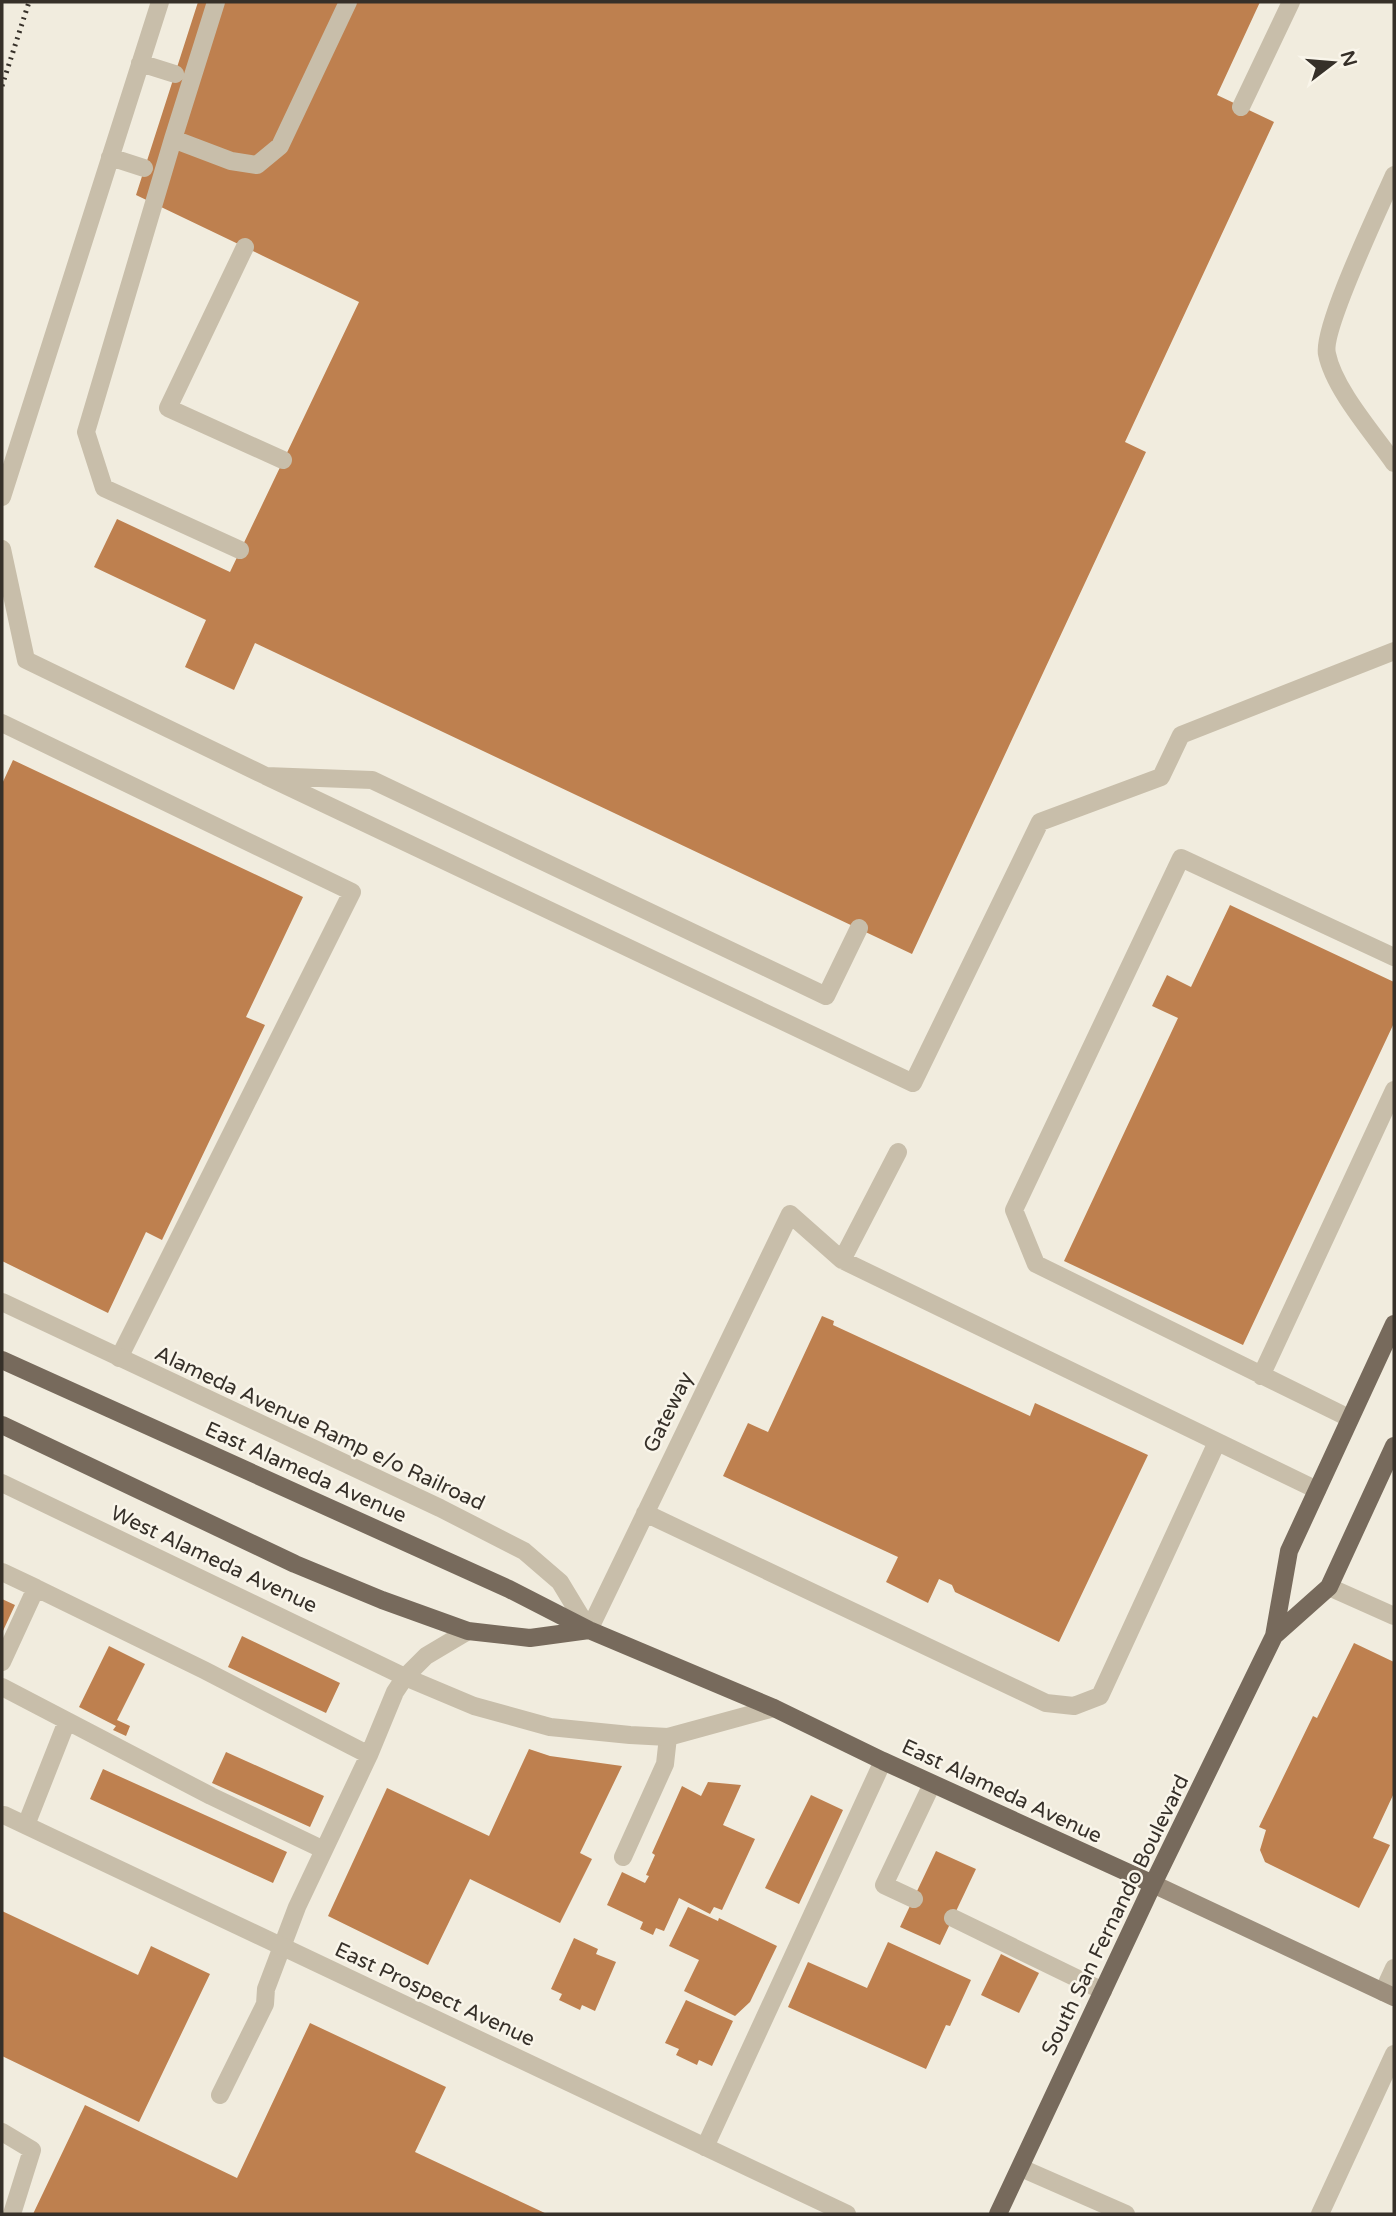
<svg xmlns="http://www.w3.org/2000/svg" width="1396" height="2216" font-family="'Varela Round',sans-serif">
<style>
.building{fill:#be804f}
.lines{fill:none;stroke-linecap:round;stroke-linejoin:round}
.service{stroke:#c8beaa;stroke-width:18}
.minor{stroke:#c8beaa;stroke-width:18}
.secondary{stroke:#9c8e7c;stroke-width:18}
.primary{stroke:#776a5c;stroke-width:18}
.rail{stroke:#363029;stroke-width:5;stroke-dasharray:2 5;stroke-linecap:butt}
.labels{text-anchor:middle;stroke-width:5;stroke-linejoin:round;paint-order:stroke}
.street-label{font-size:21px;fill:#363029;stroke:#f9f5ea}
</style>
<rect width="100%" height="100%" fill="#f1ecde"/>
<path class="building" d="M198,2H1260L1217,95L1274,122L1125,442L1146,452L912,954L255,643L234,690L185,667L206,620L94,567L117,519L230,572L359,302L136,195Z
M13,760L303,897L246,1017L265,1025L162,1240L146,1232L108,1313L2,1261V784Z
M1230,905L1394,982V1023L1243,1345L1064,1261L1178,1018L1152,1006L1167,975L1191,987Z
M822,1316L834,1321L833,1325L1030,1416L1035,1403L1148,1455L1059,1642L955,1592L952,1585L939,1579L928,1603L886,1582L898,1557L723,1476L748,1423L768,1432Z
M2,1599L15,1605L2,1633Z
M242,1636L340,1683L326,1713L228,1667Z
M1354,1643L1394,1662V1793L1373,1838L1390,1845L1359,1908L1265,1862L1260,1850L1266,1830L1259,1827L1313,1716L1317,1718Z
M109,1646L145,1664L117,1720L130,1726L126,1736L113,1730L116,1726L79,1707Z
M529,1749L550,1756L622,1766L580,1853L592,1859L560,1923L470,1879L428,1965L328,1916L387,1788L489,1836Z
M226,1752L324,1796L310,1827L212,1783Z
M103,1769L287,1852L273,1883L90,1799Z
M708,1782L741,1785L723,1825L755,1839L722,1910L714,1907L710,1914L679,1898L664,1931L656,1928L653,1935L640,1929L643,1922L607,1905L622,1872L645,1883L649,1876L646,1875L655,1855L652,1853L682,1786L701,1796Z
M811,1795L843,1810L799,1904L765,1888Z
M936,1851L976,1869L940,1945L900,1927Z
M688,1907L718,1921L719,1918L777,1946L750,2002L735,2016L684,1991L699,1960L669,1946Z
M2,1911L138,1975L151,1946L210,1974L139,2122L2,2056Z
M574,1938L598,1949L596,1954L616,1962L595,2011L582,2005L580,2010L559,2000L562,1994L551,1989Z
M888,1942L971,1980L950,2026L946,2025L926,2069L788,2007L808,1962L867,1988Z
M1001,1954L1039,1973L1019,2013L981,1995Z
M686,2000L733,2021L712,2066L699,2060L697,2065L676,2055L679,2049L665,2043Z
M310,2023L446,2087L415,2152L547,2214H33L85,2105L237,2178Z"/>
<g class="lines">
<path class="service" d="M216,2L173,139L86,432L104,488L240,550
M140,63L175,74
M1241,107L1291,2
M173,139L231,161L257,165L280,146L348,2
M110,157L144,168
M1394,175C1381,205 1321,330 1327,354C1334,389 1373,433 1394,463
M245,247L168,408L283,460
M2,497L160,2
M2,549L26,660L266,776L372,780L826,996L859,928
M2,723L352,892L119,1358
M266,776L913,1083L1040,822L1161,777L1181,735L1394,651
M842,1260L1317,1490
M1261,1376L1394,1090
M1349,1418L1036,1264L1014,1210L1181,858L1394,957
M645,1513L1046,1703L1074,1706L1100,1696L1217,1442
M2,1572L36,1588L2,1662
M1329,1587L1394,1616
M36,1588L204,1670L369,1755
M589,1630L790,1214L842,1260L898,1152
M2,1687L211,1796L324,1850
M26,1825L67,1721
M623,1857L665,1764L668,1737
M914,1899L884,1885L932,1784
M953,1918L1103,1991
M1383,1992L1394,1968
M220,2095L265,2004L266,1989L297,1907L369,1755L395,1692L405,1677
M2,2132L32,2150L12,2214
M705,2147L883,1761
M1021,2168L1126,2214
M1320,2214L1394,2054"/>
<path class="minor" d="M2,1302L440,1508L524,1551L560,1582L589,1630
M2,1483L405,1677L426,1656L468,1631
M405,1677L474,1706L550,1727L630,1735L668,1737L774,1708
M4,1815L847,2214"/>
<path class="secondary" d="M1153,1884L1394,1997"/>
<path class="primary" d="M2,1360L509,1589L589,1630L774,1708L883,1761L1153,1884
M2,1425L295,1564L382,1600L468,1631L530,1638L589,1630
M1274,1636L1329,1587L1394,1446
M998,2214L1153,1884L1274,1636L1289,1551L1394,1324"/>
<path class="rail" d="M2,86L29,2"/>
</g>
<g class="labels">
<g class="street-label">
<text transform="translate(668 1412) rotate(-64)" y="7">Gateway</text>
<text transform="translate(320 1428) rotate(25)" y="7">Alameda Avenue Ramp e/o Railroad</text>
<text transform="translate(306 1472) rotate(24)" y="7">East Alameda Avenue</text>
<text transform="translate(214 1559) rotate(25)" y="7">West Alameda Avenue</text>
<text transform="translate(1002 1791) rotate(25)" y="7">East Alameda Avenue</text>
<text transform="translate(1115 1915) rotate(-64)" y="7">South San Fernando Boulevard</text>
<text transform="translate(435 1994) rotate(25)" y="7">East Prospect Avenue</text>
</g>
</g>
<rect width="1396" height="2216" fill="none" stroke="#363029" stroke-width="7"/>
<g transform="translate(1333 63) rotate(74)" stroke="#f9f5ea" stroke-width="5" paint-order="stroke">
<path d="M0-5L12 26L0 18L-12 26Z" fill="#363029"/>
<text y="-10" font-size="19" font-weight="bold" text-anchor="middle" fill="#363029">N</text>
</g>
</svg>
